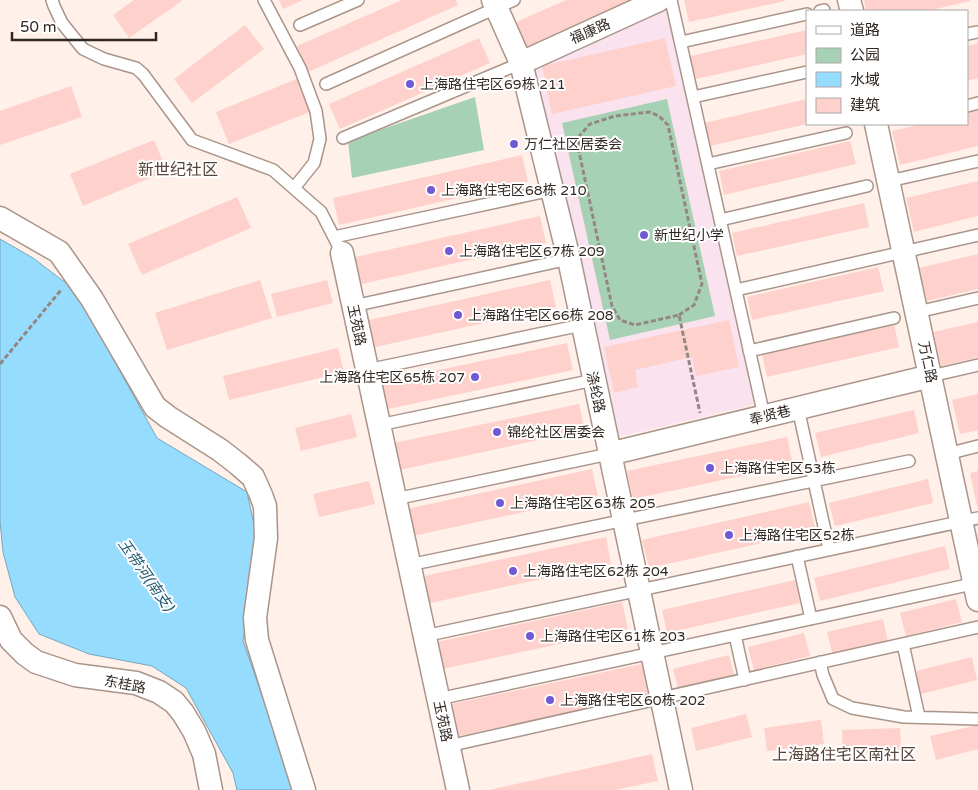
<svg xmlns="http://www.w3.org/2000/svg" width="978" height="790" font-family="'Varela Round','Noto Sans SC',sans-serif">
<style>
.education{fill:#fae2ee}
.green{fill:#a7d1b5}
.water{fill:#95dcfe;stroke:#77a6bc}
.building{fill:#fed1cc}
.lines{fill:none;stroke-linecap:round;stroke-linejoin:round}
.lane-casing{stroke:#aa958a;stroke-width:14}
.street-casing{stroke:#aa958a;stroke-width:25}
.path{stroke:#928781;stroke-width:3;stroke-dasharray:5 2.5;stroke-linecap:butt}
.lane{stroke:#fff;stroke-width:11}
.street{stroke:#fff;stroke-width:22}
.poi-dot{fill:#7159d3;stroke:#fff;stroke-width:2}
.labels{text-anchor:middle;stroke-width:4;stroke-linejoin:round;paint-order:stroke}
.street-label{font-size:14px;fill:#302823;stroke:#fff}
.poi-label{font-size:14px;fill:#302823;stroke:#fff;text-anchor:start}
.water-label{font-size:15px;font-style:italic;fill:#265d74;stroke:#fff}
.quarter-label{font-size:16px;fill:#56433a;stroke:#fff}
</style>
<rect width="100%" height="100%" fill="#fff0e9"/>
<path class="education" d="M667,9L756,404L614,438L532,67Z"/>
<path class="green" d="M475,97L484,150L352,178L348,141Z
M667,99L715,316L610,340L562,123Z"/>
<path class="water" d="M0,239L33,258L75,290L157,438L247,492L258,543L243,641L295,790H237L233,773L186,688L152,666L89,654L39,634L15,597L3,552L0,521Z"/>
<path class="building" d="M134,0H183L129,38L113,15Z
M279,0H303L283,9Z
M402,0H456L458,5L308,72L297,46Z
M566,0H635L524,51L512,24Z
M684,0H785V1L689,22Z
M864,0H970V1L927,11H866Z
M245,25L264,49L192,103L174,79Z
M807,30V54L696,79L690,56Z
M479,38L490,63L340,129L329,104Z
M665,38L676,86L552,114L542,66Z
M978,43V78L967,81V46Z
M299,78L312,111L229,144L216,112Z
M71,86L82,117L0,145V111Z
M807,99V124L710,146L704,123Z
M978,110V146L900,165L892,131L922,124H967V113Z
M154,140L167,171L83,206L70,174Z
M850,141L856,164L724,195L719,171Z
M522,155L528,182L339,225L333,198Z
M978,181V216L914,232L906,198Z
M237,197L251,228L142,275L128,244Z
M864,203L869,227L737,256L732,233Z
M540,216L546,243L357,285L351,258Z
M978,254V289L927,301L919,268Z
M878,267L884,291L752,320L747,297Z
M260,280L272,318L167,350L155,313Z
M327,280L333,303L277,317L271,294Z
M550,280L556,307L366,349L360,322Z
M729,320L739,367L696,376L692,357L635,370L638,387L614,393L604,347Z
M978,322V357L941,366L933,332Z
M894,324L899,347L767,377L762,354Z
M567,343L573,370L383,410L377,383Z
M338,348L344,372L229,400L223,376Z
M978,394V430L960,434L952,400Z
M579,404L585,430L395,471L389,444Z
M914,410L919,433L821,457L815,433Z
M351,414L357,437L301,451L295,428Z
M787,437L793,465L633,499L627,471Z
M592,469L598,496L408,537L402,510Z
M978,471V506H977L970,473Z
M928,479L933,503L835,526L829,503Z
M369,481L375,504L319,517L313,494Z
M809,502L816,531L649,568L642,540Z
M606,537L611,564L421,605L415,578Z
M945,546L950,569L820,601L814,578Z
M795,580L800,603L667,633L662,610Z
M956,599L962,622L906,636L900,613Z
M622,602L628,629L438,670L432,643Z
M883,619L888,642L833,656L827,632Z
M804,633L810,656L754,670L748,647Z
M729,655L735,678L679,692L673,669Z
M972,657L977,680L921,694L916,671Z
M642,664L648,696L459,736L452,704Z
M746,714L752,737L696,751L691,728Z
M821,720L824,744L767,751L764,728Z
M978,725V749L936,760L930,736Z
M900,728L901,752L843,754L842,730Z
M652,754L658,781L615,790H489Z"/>
<g class="lines">
<g class="lane-casing">
<path id="lane" d="M52,0L54,6L62,23L83,49L104,59L136,68L143,74L192,140L273,170L321,212L342,253
M264,0L300,68L316,111L320,139L314,163L294,188
M671,0L764,416
M820,11L824,10
M300,25L358,0
M967,34L978,32
M681,42L807,14
M326,84L514,0
M693,97L807,72
M967,106L978,103
M343,138L521,63
M708,164L846,133
M889,181L978,161
M720,220L867,186
M334,237L552,190
M736,290L978,235
M353,306L569,259
M917,312L978,298
M749,351L894,318
M367,370L582,325
M931,376L978,365
M798,408L829,549
M379,425L594,380
M947,454L978,446
M395,499L609,454
M797,556L811,619
M409,565L909,461
M735,635L745,680
M424,636L978,518
M903,644L919,717
M820,662L823,675L833,699L852,708L904,717L978,719
M438,699L977,583
M448,746L978,627"/>
</g>
<g class="street-casing">
<path id="street" d="M493,0L521,63L569,259L681,790
M849,0L852,11
M521,63L659,0
M876,124L978,600
M0,218L59,252L92,299L155,407L168,417L220,450L238,464L253,477L261,495L265,506L266,538L255,618L257,640L304,790
M342,253L458,790
M609,454L931,376
M0,617L11,640L25,654L36,662L75,675L136,683L159,692L174,702L183,713L194,731L204,754L211,790"/>
</g>
<path class="path" d="M679,315L694,305L702,284L668,125L659,116L650,112L615,116L590,124L580,135L578,147L612,306L620,320L635,325L679,315L700,413
M0,364L61,290"/>
<use href="#lane" class="lane"/>
<use href="#street" class="street"/>
</g>
<g class="poi-dot">
<circle cx="410" cy="84" r="5"/>
<circle cx="514" cy="144" r="5"/>
<circle cx="431" cy="190" r="5"/>
<circle cx="644" cy="235" r="5"/>
<circle cx="449" cy="251" r="5"/>
<circle cx="458" cy="315" r="5"/>
<circle cx="475" cy="377" r="5"/>
<circle cx="497" cy="432" r="5"/>
<circle cx="710" cy="468" r="5"/>
<circle cx="500" cy="503" r="5"/>
<circle cx="729" cy="535" r="5"/>
<circle cx="513" cy="571" r="5"/>
<circle cx="530" cy="636" r="5"/>
<circle cx="550" cy="700" r="5"/>
</g>
<g class="labels">
<g class="street-label">
<text transform="translate(590 31) rotate(-24)" y="5">福康路</text>
<text transform="translate(357 325) rotate(78)" y="5">玉苑路</text>
<text transform="translate(928 362) rotate(78)" y="5">万仁路</text>
<text transform="translate(596 392) rotate(78)" y="5">涤纶路</text>
<text transform="translate(770 415) rotate(-14)" y="5">奉贤巷</text>
<text transform="translate(125 684) rotate(11)" y="5">东桂路</text>
<text transform="translate(443 721) rotate(78)" y="5">玉苑路</text>
</g>
<g class="poi-label">
<text x="420" y="89">上海路住宅区69栋 211</text>
<text x="524" y="149">万仁社区居委会</text>
<text x="441" y="195">上海路住宅区68栋 210</text>
<text x="654" y="240">新世纪小学</text>
<text x="459" y="256">上海路住宅区67栋 209</text>
<text x="468" y="320">上海路住宅区66栋 208</text>
<text x="465" y="382" text-anchor="end">上海路住宅区65栋 207</text>
<text x="507" y="437">锦纶社区居委会</text>
<text x="720" y="473">上海路住宅区53栋</text>
<text x="510" y="508">上海路住宅区63栋 205</text>
<text x="739" y="540">上海路住宅区52栋</text>
<text x="523" y="576">上海路住宅区62栋 204</text>
<text x="540" y="641">上海路住宅区61栋 203</text>
<text x="560" y="705">上海路住宅区60栋 202</text>
</g>
<g class="water-label">
<text transform="translate(146 575) rotate(55)" y="5">玉带河(南支)</text>
</g>
<g class="quarter-label">
<text x="178" y="175">新世纪社区</text>
<text x="844" y="760">上海路住宅区南社区</text>
</g>
</g>
<rect x="806" y="10" width="162" height="115" fill="#ffffff" stroke="#aca9a7"/>
<rect x="816" y="26" width="25" height="8" fill="#ffffff" stroke="#aca9a7"/>
<text x="850" y="35" font-size="15" fill="#302823">道路</text>
<rect x="816" y="48" width="25" height="15" fill="#a7d1b5" stroke="#aca9a7"/>
<text x="850" y="60" font-size="15" fill="#302823">公园</text>
<rect x="816" y="72" width="25" height="15" fill="#95dcfe" stroke="#aca9a7"/>
<text x="850" y="85" font-size="15" fill="#302823">水域</text>
<rect x="816" y="98" width="25" height="15" fill="#fed1cc" stroke="#aca9a7"/>
<text x="850" y="110" font-size="15" fill="#302823">建筑</text>
<path d="M12 32v8h144v-8" fill="none" stroke="#302823" stroke-width="2.5"/>
<text x="20" y="32" font-size="15" fill="#302823" stroke="#ffffff" stroke-width="4" paint-order="stroke">50 m</text>
</svg>
